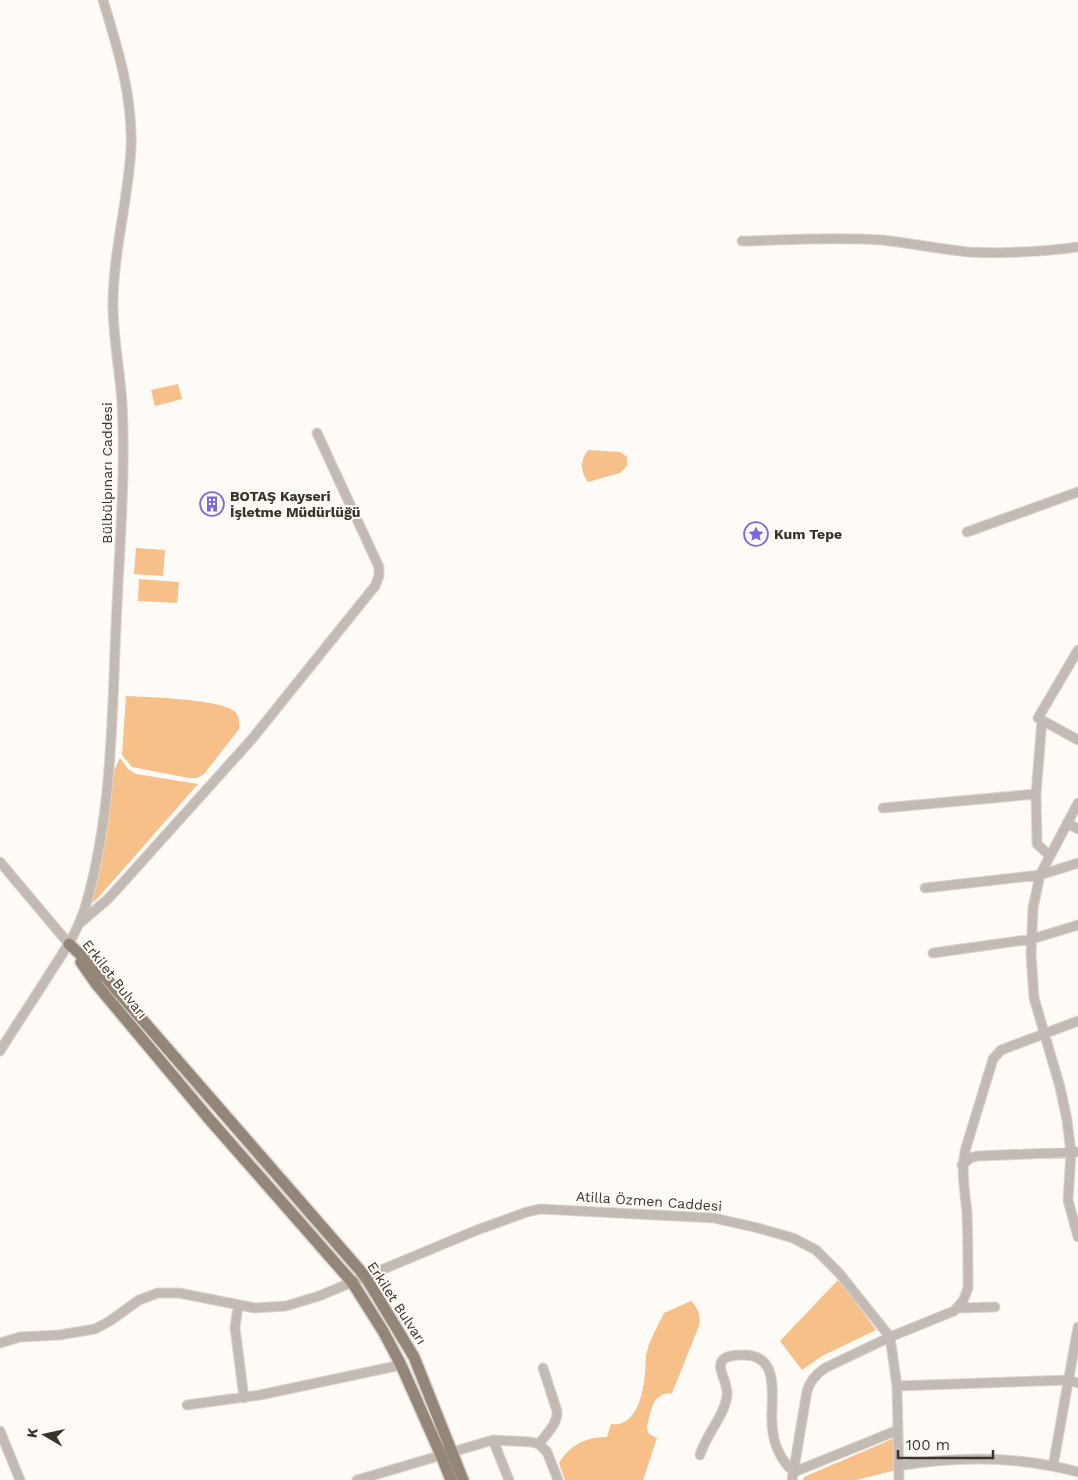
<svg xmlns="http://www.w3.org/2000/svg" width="1078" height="1480" font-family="'Work Sans',sans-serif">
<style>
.green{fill:#f6c088}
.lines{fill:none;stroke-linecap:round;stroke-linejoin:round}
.minor-casing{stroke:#dbd6d2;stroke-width:11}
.major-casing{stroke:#dbd6d2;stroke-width:14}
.minor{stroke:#c3bbb3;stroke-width:9}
.major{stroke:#938577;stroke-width:11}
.labels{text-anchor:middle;stroke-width:4;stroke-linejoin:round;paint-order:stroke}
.street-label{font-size:14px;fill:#3a332c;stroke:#fefaf6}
.poi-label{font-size:14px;font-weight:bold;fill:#3a332c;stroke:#fefaf6;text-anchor:start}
</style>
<rect width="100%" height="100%" fill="#fefaf6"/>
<path class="green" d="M178,384L182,399L155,406L151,390Z
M588,450L620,452L627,457V466L620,473L588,482C580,471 580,460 588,450Z
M136,548L165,550L163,576L134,574Z
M139,579L179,582L177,603L138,601Z
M126,696C147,697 219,699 234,711C239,715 240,722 239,729L204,774L197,778H189L132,767L122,755Z
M120,758L128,769L136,774L198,784L97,899L84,909L108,783Z
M839,1279L876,1330L822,1356L802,1370L780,1341Z
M691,1301C698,1308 701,1316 699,1326L672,1393C655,1393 653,1404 649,1418C647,1425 646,1428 649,1434L657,1438L643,1480H565L559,1463C570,1445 586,1437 607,1437L611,1424C637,1428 644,1391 645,1372C646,1367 645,1361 646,1356C648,1342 658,1326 664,1313Z
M897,1437L896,1470L856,1480H803L804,1477Z"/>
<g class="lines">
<g class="minor-casing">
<path id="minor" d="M742,241C788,240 835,237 882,240C911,243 939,249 968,252C1006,254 1041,252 1078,247
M967,532L1078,492
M1078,650L1038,718L1078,740
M1042,720L1036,794L1037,844L1050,856
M1078,803L1040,875L1033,908L1031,955L1034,998L1060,1087L1067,1120L1071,1153L1068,1200L1078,1237
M883,808L1036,794
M1067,823L1078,829
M0,862L69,944
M925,888L1040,875L1078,863
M81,922L108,899L128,877L252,739L375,586L379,576V567L317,433
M933,953L1032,939L1078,925
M0,1051C16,1025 34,999 50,973C65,950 80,928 87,901C112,812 112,718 116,626C119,552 126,477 122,403C120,370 113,338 113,305C113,253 128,201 131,149C133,97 118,49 103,0
M962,1165L970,1158L977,1156L1078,1152
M238,1305L235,1328L244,1398
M958,1308L995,1307
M0,1343L20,1337L59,1335L95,1329L110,1321L139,1300L158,1293H179L255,1308L286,1306L319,1296L477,1230L527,1212L540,1209L714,1218L758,1228L793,1238L816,1250L839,1273L890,1337L897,1386L899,1480
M897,1386L1068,1380L1078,1383
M187,1405L260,1395L401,1365
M0,1431L20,1480
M493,1440L509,1480
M539,1444C546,1434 558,1424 557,1411L543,1368
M700,1455C706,1434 724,1417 727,1396C729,1386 718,1370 721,1363C723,1356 735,1355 741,1355C783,1353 770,1400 772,1424C773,1442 780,1460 794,1472L898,1430
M898,1466C958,1456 1019,1456 1078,1472
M1053,1466L1078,1327
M357,1480L493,1440L531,1442L539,1444L547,1452L558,1480
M792,1480L807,1391C810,1381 816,1374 825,1368L890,1337L954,1311L963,1301L968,1288C968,1263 968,1238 967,1213C965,1192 961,1173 965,1151L993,1059L1001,1050L1078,1021"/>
</g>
<g class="major-casing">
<path id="major" d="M69,944L106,978L365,1276L414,1357L463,1480
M81,962L97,985L210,1120L352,1282L383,1331L401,1365L441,1455L451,1480"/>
</g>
<use href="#minor" class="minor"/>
<use href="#major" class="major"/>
</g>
<defs>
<g id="building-ring" transform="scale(1.25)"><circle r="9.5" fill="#fefaf6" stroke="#7f66e1" stroke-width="1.5"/><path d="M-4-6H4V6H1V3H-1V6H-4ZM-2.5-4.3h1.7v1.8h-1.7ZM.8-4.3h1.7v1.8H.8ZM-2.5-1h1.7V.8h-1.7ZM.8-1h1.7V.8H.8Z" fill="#7f66e1"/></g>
<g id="sight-ring" transform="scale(1.25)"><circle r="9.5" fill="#fefaf6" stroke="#7f66e1" stroke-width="1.5"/><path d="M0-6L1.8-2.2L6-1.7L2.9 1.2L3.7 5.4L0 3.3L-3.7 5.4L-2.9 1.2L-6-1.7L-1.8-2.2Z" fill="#7f66e1"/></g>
</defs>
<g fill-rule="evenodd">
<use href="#building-ring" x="212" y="504"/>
<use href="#sight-ring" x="756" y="534"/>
</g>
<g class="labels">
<g class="street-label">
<text transform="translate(107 473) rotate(-90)" y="5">Bülbülpınarı Caddesi</text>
<text transform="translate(115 979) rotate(52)" y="5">Erkilet Bulvarı</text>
<text transform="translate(649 1201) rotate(4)" y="5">Atilla Özmen Caddesi</text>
<text transform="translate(397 1303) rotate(57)" y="5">Erkilet Bulvarı</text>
</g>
<g class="poi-label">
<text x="230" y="501">BOTAŞ Kayseri<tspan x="230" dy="16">İşletme Müdürlüğü</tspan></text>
<text x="774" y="539">Kum Tepe</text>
</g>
</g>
<g transform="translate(45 1435) rotate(279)" stroke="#fefaf6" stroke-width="4" paint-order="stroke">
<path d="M0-4L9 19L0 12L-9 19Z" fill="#3a332c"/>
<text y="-8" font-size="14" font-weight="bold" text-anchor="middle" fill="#3a332c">K</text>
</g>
<path d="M898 1450v8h95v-8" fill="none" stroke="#3a332c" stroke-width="2.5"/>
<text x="906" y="1450" font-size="15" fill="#3a332c" stroke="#fefaf6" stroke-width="4" paint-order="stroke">100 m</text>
</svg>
